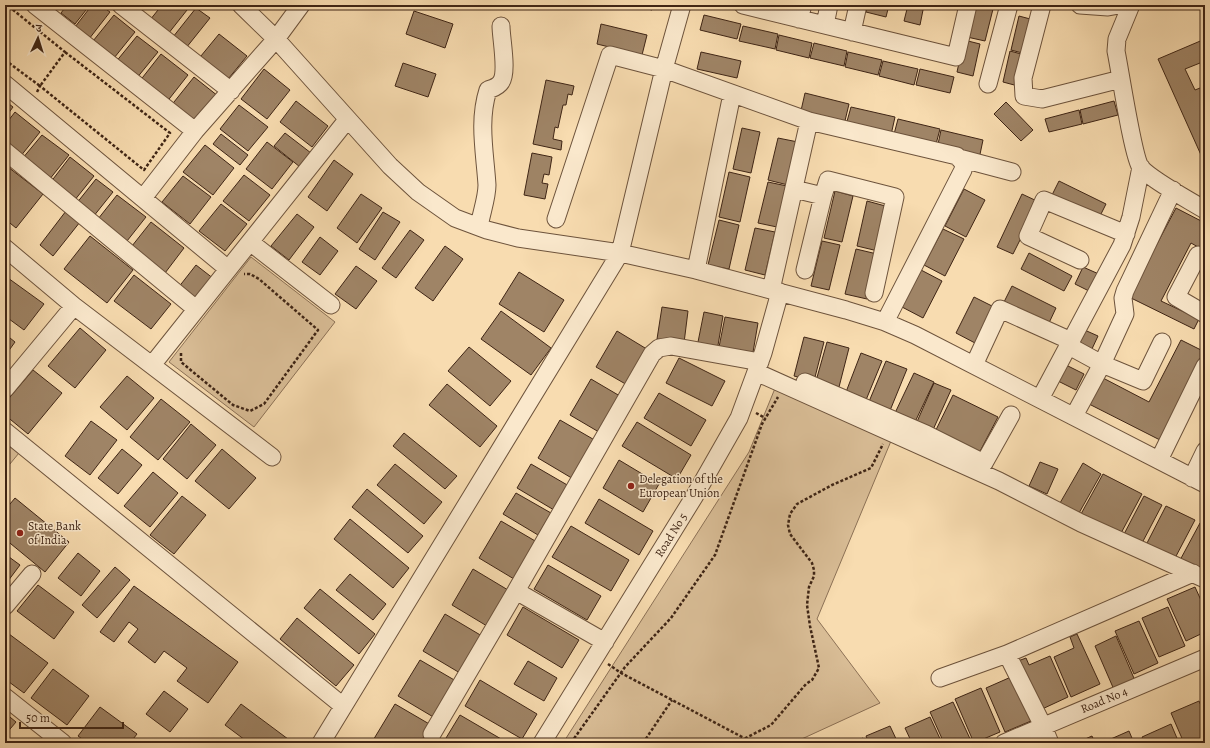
<svg xmlns="http://www.w3.org/2000/svg" width="1210" height="748" font-family="Alegreya,'Noto Serif Devanagari',serif">
<style>
.green{fill:#d9bd96;stroke:#8c7156}
.building{fill:#9f8466;stroke:#3f2515}
.lines{fill:none;stroke-linecap:round;stroke-linejoin:round}
.minor-casing{stroke:#6d533c;stroke-width:19}
.path{stroke:#3f2515;stroke-width:2.5;stroke-dasharray:3 2;stroke-linecap:butt}
.minor{stroke:#fae8cc;stroke-width:17}
.poi-dot{fill:#8f2418;stroke:#fae8cc;stroke-width:1.5}
.labels{text-anchor:middle;stroke-width:3;stroke-linejoin:round;paint-order:stroke}
.poi-label{font-size:12px;fill:#3f2515;stroke:#fae8cc;text-anchor:start}
.street-label{font-size:12px;fill:#3f2515;stroke:#fae8cc}
</style>
<rect width="100%" height="100%" fill="#f8dcb0"/>
<filter id="stains"><feTurbulence type="fractalNoise" baseFrequency=".005" numOctaves="4"/><feColorMatrix values="0 0 0 0 .2 0 0 0 0 .09 0 0 0 0 .02 0 0 0 .5 -.17"/></filter>
<radialGradient id="worn" r=".72"><stop offset=".6" stop-color="#630" stop-opacity="0"/><stop offset="1" stop-color="#630" stop-opacity=".3"/></radialGradient>
<path class="green" d="M251,257L335,322L254,427L169,362Z
M778,381L896,429L817,619L880,703L793,743H563L749,452Z
M5,442L19,453L5,470Z"/>
<path class="building" d="M67,5H90L75,24L61,13Z
M92,5H100L110,12L89,39L75,27Z
M127,5H147L139,15Z
M162,5H191L168,34L150,20Z
M632,5H653L652,10Z
M867,5H889L886,17L866,12Z
M908,5H924L920,25L904,21Z
M974,5L993,9L985,41L967,37Z
M196,8L210,18L182,53L169,42Z
M414,11L453,24L445,48L406,34Z
M114,15L135,32L110,63L89,46Z
M704,15L741,24L737,39L700,30Z
M1019,16L1034,20L1026,54L1011,50Z
M601,24L647,35L642,55L597,44Z
M743,26L778,34L775,49L739,41Z
M219,34L247,56L224,84L196,62Z
M779,35L812,43L809,58L776,50Z
M137,36L158,52L136,79L115,63Z
M1205,39V61L1185,69L1195,90L1205,86V153L1201,155L1158,59Z
M964,40L980,44L973,76L957,72Z
M814,43L847,51L844,66L810,58Z
M1010,51L1025,55L1018,86L1003,82Z
M701,52L741,61L737,78L697,69Z
M848,52L882,60L878,75L845,67Z
M161,54L188,75L166,103L139,82Z
M883,61L918,69L914,85L879,76Z
M403,63L436,74L428,97L395,86Z
M264,69L290,90L267,119L241,99Z
M920,69L954,77L950,93L916,85Z
M194,77L218,96L195,126L170,107Z
M546,80L574,86L572,95L568,94L566,105H563L558,128L555,127L553,139L562,141L561,150L533,144Z
M805,93L849,104L844,125L800,115Z
M5,101L13,107L5,118Z
M296,101L328,126L312,147L280,122Z
M1114,101L1118,115L1083,124L1080,110Z
M1006,102L1033,130L1021,141L994,114Z
M239,105L268,127L248,151L220,129Z
M851,107L895,117L891,135L846,125Z
M1079,110L1082,124L1049,132L1045,119Z
M15,112L40,132L20,157L5,145V125Z
M898,119L940,129L935,148L893,138Z
M742,128L760,132L751,173L733,169Z
M941,130L983,140L979,159L937,149Z
M285,133L311,153L300,167L274,146Z
M221,134L248,155L240,165L213,144Z
M42,135L69,155L49,180L22,159Z
M778,138L798,142L788,185L768,180Z
M267,142L293,162L272,189L246,169Z
M205,145L234,168L213,195L183,172Z
M532,153L552,157L549,175L544,174L542,183L548,184L545,199L524,195Z
M70,157L94,176L74,201L50,183Z
M334,160L353,174L327,211L308,197Z
M8,167L43,194L16,228L5,219V171Z
M729,172L750,177L740,222L719,217Z
M244,175L270,195L249,221L223,201Z
M183,176L211,197L190,224L162,202Z
M96,179L113,192L93,217L76,204Z
M1059,181L1106,204L1097,222L1050,199Z
M768,182L787,186L777,227L758,223Z
M964,189L985,200L966,237L945,226Z
M835,191L853,196L842,242L824,238Z
M361,194L382,208L357,243L337,228Z
M1022,194L1039,202L1013,254L997,247Z
M117,195L146,217L127,241L98,219Z
M867,201L889,207L878,251L857,246Z
M221,204L247,224L225,251L199,231Z
M1176,208L1205,223V251L1191,243L1161,301L1199,319L1194,329L1129,297Z
M66,211L80,222L53,256L40,245Z
M383,212L400,222L375,260L359,249Z
M297,214L314,227L289,260L271,246Z
M719,220L739,225L729,269L708,265Z
M151,222L184,248L162,277L128,251Z
M755,228L775,232L765,275L745,270Z
M943,229L964,239L945,276L924,265Z
M410,230L424,240L396,278L382,268Z
M90,236L133,270L107,303L64,269Z
M320,237L338,251L320,275L302,262Z
M822,241L840,245L829,290L811,286Z
M445,246L463,259L433,301L415,288Z
M856,249L877,254L867,299L845,294Z
M1029,253L1072,276L1064,291L1021,269Z
M196,265L214,279L196,302L178,288Z
M356,266L377,281L356,309L335,294Z
M1083,267L1101,275L1093,293L1075,284Z
M921,270L942,281L923,318L902,307Z
M519,272L564,300L544,332L499,304Z
M134,275L171,304L151,329L114,301Z
M8,278L44,304L24,330L5,316V282Z
M1012,286L1056,308L1048,325L1004,302Z
M974,297L994,307L975,343L956,333Z
M662,307L688,311L684,343L657,339Z
M501,311L551,348L531,375L481,339Z
M704,312L723,316L717,351L697,347Z
M725,317L758,323L752,358L718,352Z
M80,328L106,350L75,388L48,366Z
M1080,328L1098,336L1091,351L1073,343Z
M617,331L650,351L629,386L596,367Z
M5,334L15,342L5,356Z
M804,337L824,342L814,381L794,376Z
M1181,340L1205,352V354L1160,440L1089,404L1103,378L1149,402Z
M827,342L849,348L839,387L816,381Z
M469,347L511,381L490,406L448,371Z
M861,353L882,361L866,400L846,392Z
M679,358L725,381L712,406L666,383Z
M886,361L907,369L889,413L868,404Z
M1066,365L1084,374L1076,390L1058,381Z
M33,370L62,393L28,434L5,415V403Z
M914,373L934,382L915,422L895,413Z
M127,376L154,398L127,430L100,407Z
M591,379L625,399L604,435L570,415Z
M934,383L951,390L932,432L916,424Z
M447,384L497,426L480,447L429,405Z
M659,393L706,420L691,446L644,418Z
M953,395L998,417L977,457L933,436Z
M161,399L190,422L158,460L130,437Z
M560,420L598,442L575,480L538,458Z
M91,421L117,440L90,475L65,456Z
M637,422L691,455L677,479L622,446Z
M191,424L216,445L187,479L163,459Z
M404,433L457,476L445,489L393,446Z
M122,449L142,465L118,494L98,478Z
M222,449L256,478L229,509L195,481Z
M619,460L659,484L643,512L603,488Z
M1040,462L1058,469L1047,494L1029,486Z
M1083,463L1101,474L1079,513L1060,503Z
M395,464L442,502L424,524L377,485Z
M531,464L569,486L554,510L517,488Z
M153,472L178,493L150,527L124,506Z
M1103,474L1142,494L1120,535L1081,514Z
M367,489L423,536L408,553L352,507Z
M516,493L551,513L538,535L503,514Z
M182,496L206,515L174,554L150,535Z
M1144,496L1162,505L1141,545L1123,536Z
M15,498L69,542L45,572L5,539V510Z
M599,499L653,531L639,555L585,523Z
M1166,506L1195,520L1174,560L1146,545Z
M350,519L409,568L393,588L334,539Z
M501,521L542,545L519,582L479,558Z
M1200,523L1205,525V562L1200,572L1179,562Z
M571,526L629,560L611,591L552,557Z
M78,553L100,571L81,596L58,578Z
M5,554L20,565L5,585Z
M548,565L601,596L587,620L534,589Z
M115,567L130,580L97,618L82,605Z
M473,569L513,593L492,629L452,605Z
M350,574L386,604L373,620L336,590Z
M38,585L74,612L54,639L17,611Z
M134,586L238,662L208,703L177,681L187,668L164,651L155,663L128,642L138,629L129,622L114,642L100,632Z
M1195,587L1205,609V632L1186,641L1167,599Z
M320,589L375,634L359,654L304,608Z
M523,607L579,640L562,668L507,635Z
M1168,607L1185,646L1159,657L1142,618Z
M445,614L482,636L460,673L423,651Z
M297,618L354,665L336,686L280,639Z
M1139,621L1158,663L1134,674L1115,631Z
M5,631L48,663L24,693L5,679Z
M1077,634L1100,684L1071,697L1054,657L1074,648L1070,637Z
M1116,636L1136,683L1115,692L1095,646Z
M1050,656L1068,697L1040,710L1018,661L1026,658L1029,665Z
M420,660L456,681L435,718L398,696Z
M528,661L557,678L544,701L514,684Z
M53,669L89,696L67,725L31,698Z
M1011,677L1031,721L1005,732L986,688Z
M480,680L537,714L522,739L465,706Z
M981,688L1000,732L974,743L955,699Z
M164,691L188,709L170,732L146,714Z
M1199,701L1205,715V743H1184L1171,713Z
M953,702L972,743H944L930,712Z
M241,704L292,742L249,743L225,725Z
M395,704L431,725L420,743L372,742Z
M100,707L137,734L130,743H88L78,736Z
M5,713L16,722L5,735Z
M460,715L508,743H443Z
M930,717L942,743H912L905,728Z
M1171,724L1179,743H1145L1142,737Z
M890,726L898,743H869L866,736Z
M1129,731L1134,743H1105L1104,742Z
M1092,736L1095,743H1076Z
M863,738L866,743H851Z"/>
<g class="lines">
<g class="minor-casing">
<path id="minor" d="M35,5L195,131
M121,5L231,91
M241,5L276,39L390,166L418,192L455,218L487,230L518,238L620,253L696,270L846,310L885,322L915,335L1205,484
M743,5L956,57L968,5
M1042,5L1023,78L1024,96L1042,99L1121,79
M1080,5L1108,7L1119,5
M1131,5L1117,39L1116,51C1120,70 1133,158 1141,168C1153,181 1189,200 1205,210
M799,19L803,5
M825,25L829,5
M852,32L858,5
M5,84L228,269
M988,84L1009,5
M809,121L957,156L964,164L963,170L885,322
M5,151L196,309
M959,158L1012,172
M794,189L823,196L805,270
M823,196L828,180L895,197L874,293
M143,198L195,131L276,39L301,5
M556,219L610,55L664,69L809,121L771,290
M479,227C481,214 487,198 487,185C485,153 478,121 488,90C493,88 498,87 501,82C508,72 501,38 501,26
M250,242L331,305
M5,248L74,306L272,457
M1198,255L1176,297L1205,314
M1080,260L1028,236L1044,200L1126,234
M696,270L732,94
M1162,342L1143,381L1102,364L1125,314L1123,298L1125,291L1173,190
M1069,346L1102,364L1074,416
M152,365L347,120
M974,365L1000,309L1071,341
M756,372L999,481L1081,523L1205,579
M805,382L926,434L984,463L1011,415
M5,389L74,306
M1040,399L1122,245L1131,217L1141,167
M5,431L343,706
M1159,460L1205,366
M1192,478L1205,451
M5,606L32,574
M605,642L516,591L652,354L659,348L671,346L760,362
M940,678L1007,654
M5,697L63,743
M432,734L516,591
M321,743L620,253L664,69L682,5
M542,743L694,497L739,418L763,353L780,292
M1004,743L1205,658
M1050,743L1043,726L1007,654L1193,573"/>
</g>
<path class="path" d="M5,60L40,86L65,52L7,5
M37,92L40,86L144,170L170,133L65,52
M181,353V362L233,405L250,411L264,404L318,330L259,279L250,274H244
M756,413L765,418
M608,664L621,673L744,738
M574,743L573,740L625,667L671,618L715,555L762,424L778,397
M643,743L672,700
M736,743L771,725L806,684L812,680L819,668L810,626L807,605L809,587L814,576V570L812,563L790,534L788,525L790,514L797,504L832,485L871,468L883,444"/>
<use href="#minor" class="minor"/>
</g>
<g class="poi-dot">
<circle cx="631" cy="486" r="4"/>
<circle cx="20" cy="533" r="4"/>
</g>
<g class="labels">
<g class="poi-label">
<text x="639" y="483">Delegation of the<tspan x="639" dy="14">European Union</tspan></text>
<text x="28" y="530">State Bank<tspan x="28" dy="14">of India</tspan></text>
</g>
<g class="street-label">
<text transform="translate(671 535) rotate(-58)" y="4">Road No 5</text>
<text transform="translate(1104 700) rotate(-23)" y="4">Road No 4</text>
</g>
</g>
<rect width="1210" height="748" fill="none" stroke="#f8dcb0" stroke-width="20"/>
<rect x="6" y="6" width="1198" height="736" fill="none" stroke="#3f2515" stroke-width="2"/>
<rect x="10" y="10" width="1190" height="728" fill="none" stroke="#3f2515"/>
<g transform="translate(38 38) rotate(4)" stroke="#fae8cc" stroke-width="3" paint-order="stroke">
<path d="M0-3L7 15L0 10L-7 15Z" fill="#3f2515"/>
<text y="-6" font-size="11" font-weight="bold" text-anchor="middle" fill="#3f2515">उ</text>
</g>
<path d="M20 722v6h103v-6" fill="none" stroke="#3f2515" stroke-width="2"/>
<text x="26" y="722" font-size="12" fill="#3f2515" stroke="#fae8cc" stroke-width="3" paint-order="stroke">50 m</text>
<rect width="100%" height="100%" filter="url(#stains)"/>
<rect width="100%" height="100%" fill="url(#worn)"/>
</svg>
